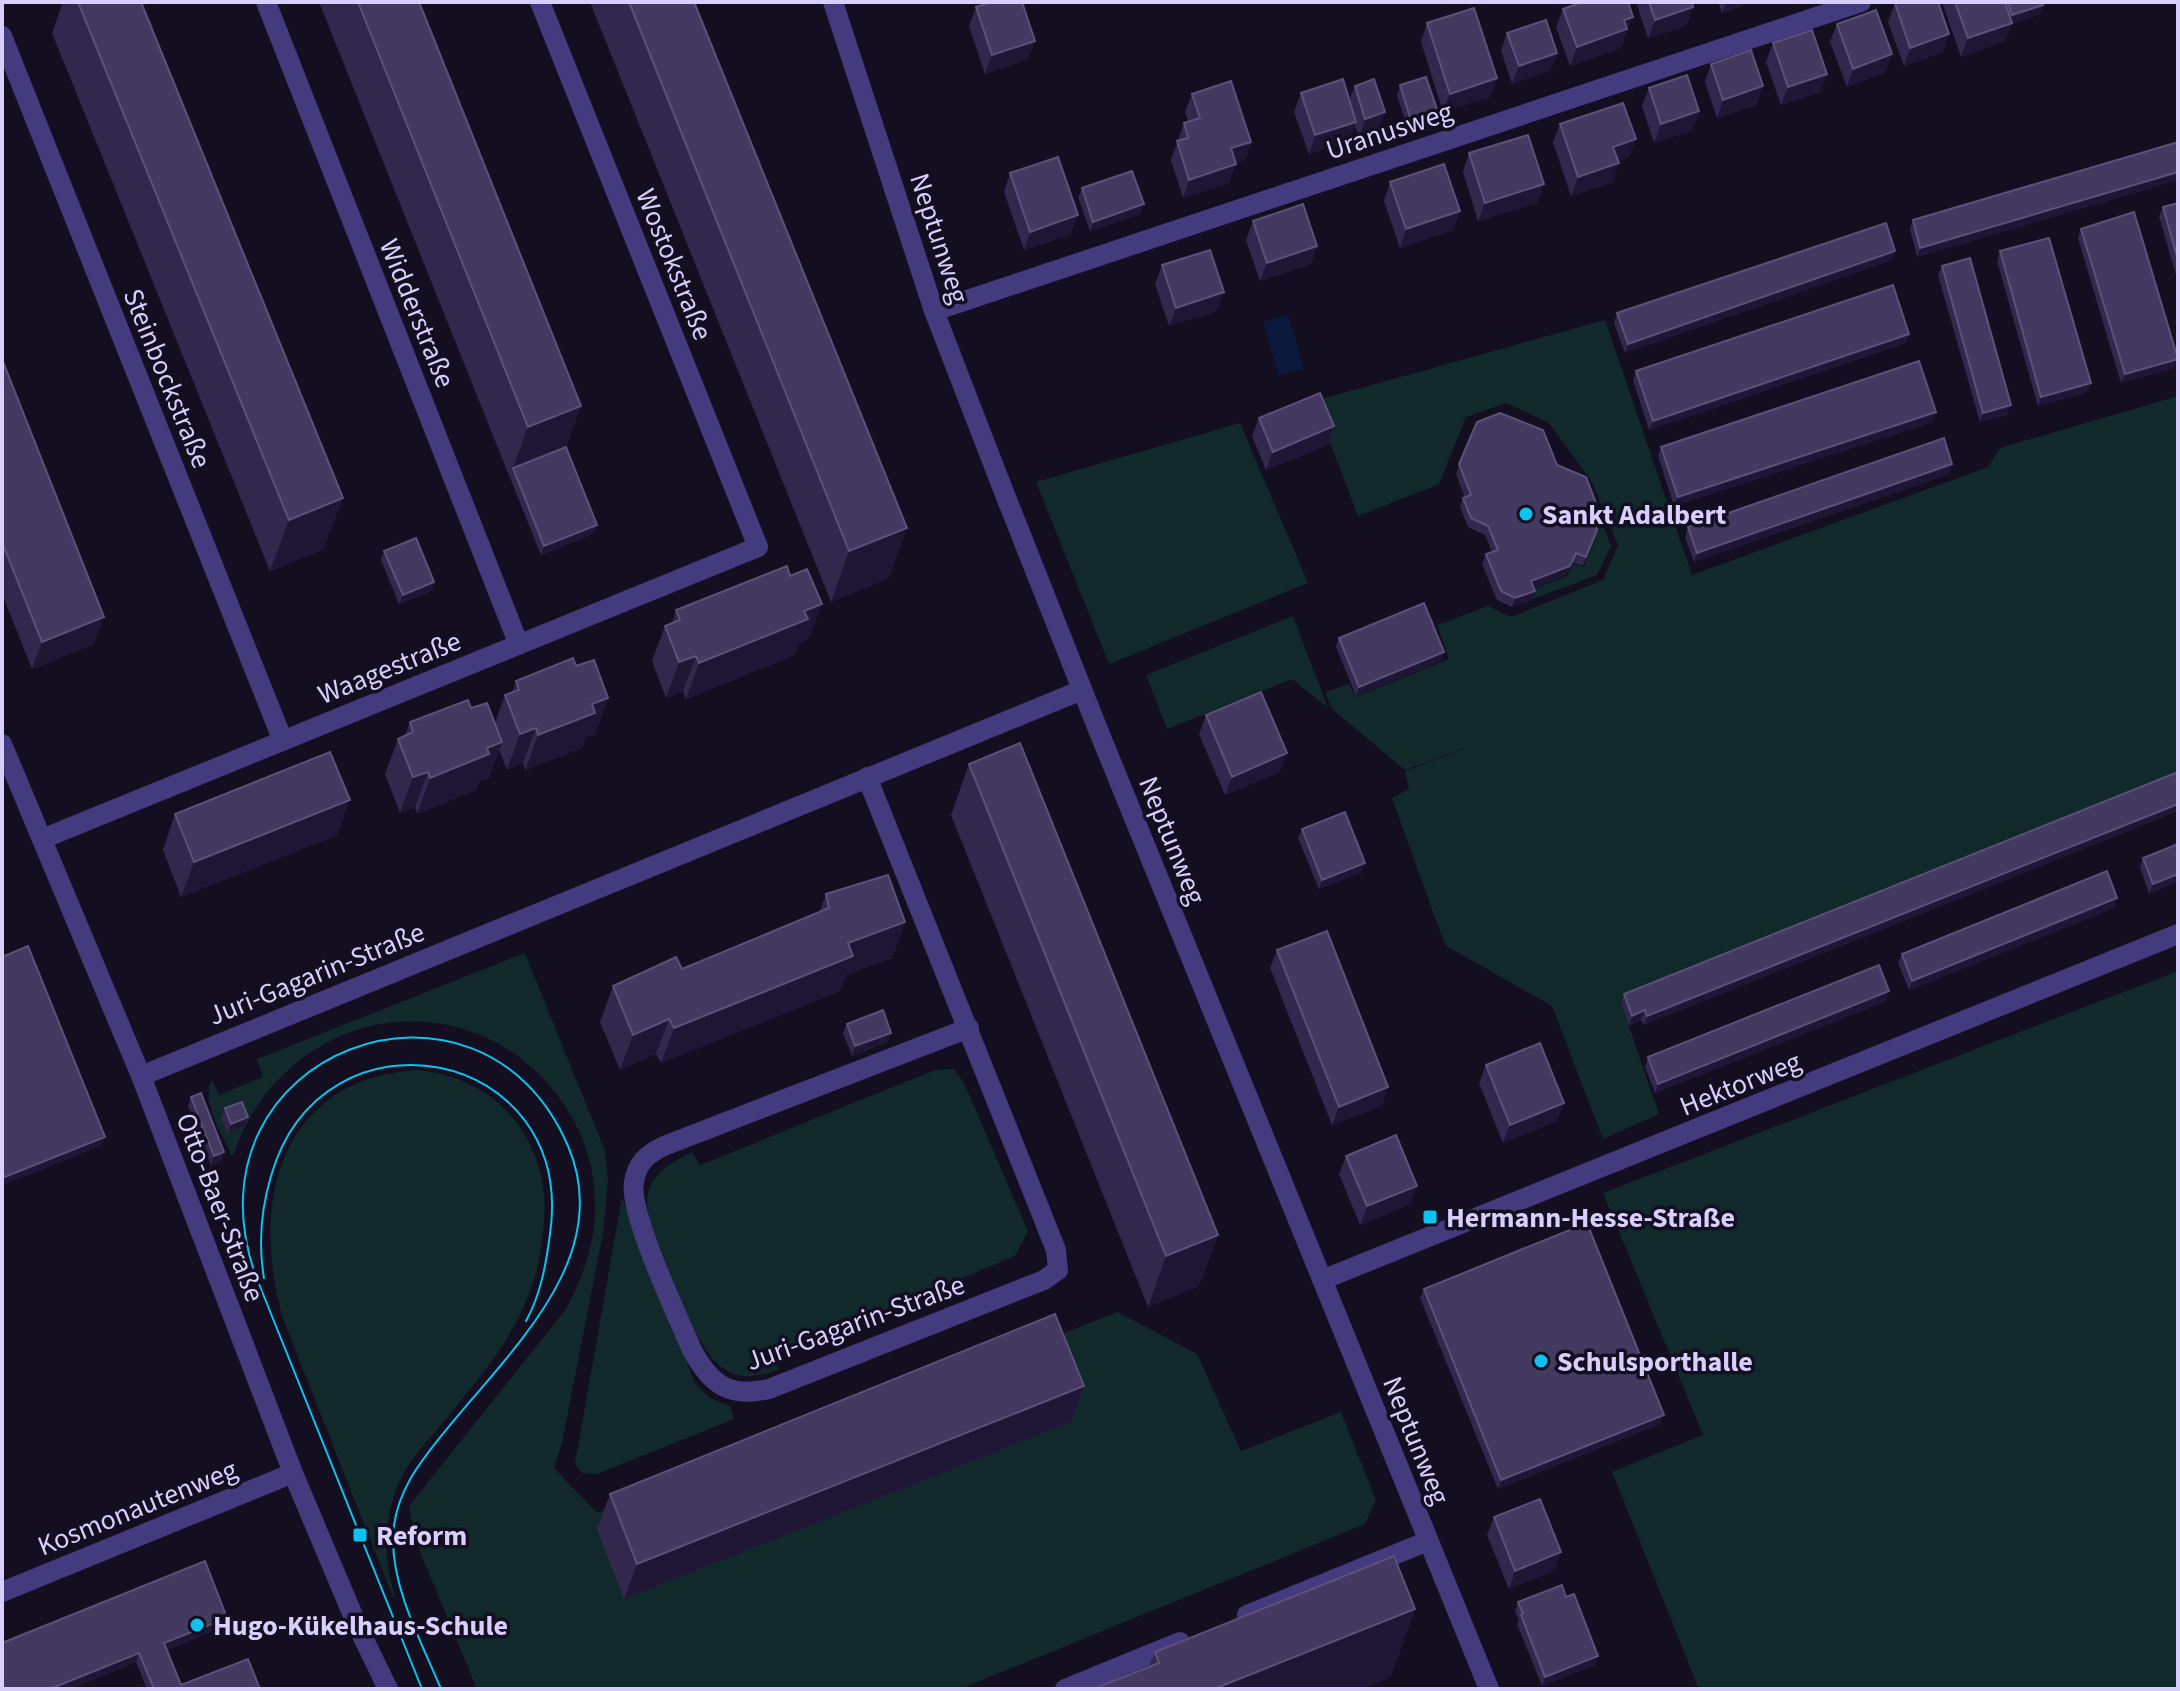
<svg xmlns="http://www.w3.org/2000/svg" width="2180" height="1691" font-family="'Source Sans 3',sans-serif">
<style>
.green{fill:#11292a}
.water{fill:#0b193c}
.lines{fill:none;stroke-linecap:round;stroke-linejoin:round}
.minor{stroke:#433b7d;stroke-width:20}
.tram{stroke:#0ac4ef;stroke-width:2}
.wall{fill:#32284e}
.shaded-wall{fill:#1e1634}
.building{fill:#443a61;stroke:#5b5179;stroke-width:2}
.poi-dot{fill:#0ac4ef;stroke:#130e20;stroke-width:3}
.labels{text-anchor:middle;stroke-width:7;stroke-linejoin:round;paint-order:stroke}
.street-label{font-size:28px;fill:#d8cffd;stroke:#130e20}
.poi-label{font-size:28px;font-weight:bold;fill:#d8cffd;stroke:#130e20;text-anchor:start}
</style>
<rect width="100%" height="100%" fill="#130e20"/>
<path class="green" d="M1605,320L1692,575L1988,467L2000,448L2178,396V780L1621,1003L1659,1114L1603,1139L1552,1006L1445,945L1392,798L1409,789L1405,771L1503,734L1405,770L1332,709L1325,692L1349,684L1356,697L1449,659L1437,625L1488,606L1511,617L1603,580L1618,545L1592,482L1549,423L1506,403L1466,417L1439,484L1358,516L1314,401Z
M1240,423L1308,583L1109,664L1036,482Z
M1586,483L1611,546L1597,575L1533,599L1529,591L1567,576L1573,564L1584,567L1595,539L1586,516L1594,512L1583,485Z
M1293,616L1328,708L1292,679L1167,729L1146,675Z
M525,953L605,1151L608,1180L603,1233L562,1443L554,1468L597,1513L1118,1312L1197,1354L1241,1451L1341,1412L1376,1500L1365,1524L960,1689H477L416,1542L409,1506L566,1309C584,1275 597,1238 595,1199C593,1123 538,1052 466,1030C367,998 265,1058 234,1154L231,1155C223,1135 200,1100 212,1080L219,1095L263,1077L257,1059Z
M2178,971V1689H1699L1612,1472L1703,1435L1603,1193Z
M954,1069L964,1083L1028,1231L1015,1256L775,1357L778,1370C762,1375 746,1380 729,1372C694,1356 664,1256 649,1220C641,1181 660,1168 692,1152L700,1165L935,1070Z
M419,1070C465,1075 505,1098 527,1139C544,1170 547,1199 543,1233C535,1316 492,1362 442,1424C427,1442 408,1461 399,1483C383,1519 383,1559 395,1596L393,1597L283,1319C250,1204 279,1077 419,1070Z
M622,1197L695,1383L710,1398L730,1406L734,1419L597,1474L582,1473L575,1464Z"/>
<path class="water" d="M1288,315L1304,368L1279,376L1263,322Z"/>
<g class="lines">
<path class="minor" d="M266,2L519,645
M833,2L934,311L1002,487L1099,732L1489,1689
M2,36L283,741
M934,311L1861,2
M2,744L141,1076L293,1473L357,1625L388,1689
M867,777L1056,1250L1058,1270L1044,1280L769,1389C729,1398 711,1385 692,1350C678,1317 628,1212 634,1182C637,1163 647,1154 664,1146L969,1028
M42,839L758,547L540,2
M141,1076L1082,690
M1322,1280L2178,934
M2,1592L293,1473
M1247,1615L1428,1541
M1065,1689L1180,1642"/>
<path class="tram" d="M264,1278C258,1243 261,1210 271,1176C322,998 577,1046 550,1234C546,1264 541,1294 526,1321
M422,1689L255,1274C179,1051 480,941 568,1146C615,1255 513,1348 451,1424C422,1459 393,1493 393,1540C393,1591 422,1643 441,1689"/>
</g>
<path class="wall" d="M63,2H141L324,549L270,571L52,33Z
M319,2H419L581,406L566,447L597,525L593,534L541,555Z
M590,2H694L889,578L831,602Z
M1636,2H1692L1693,7L1687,25L1648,38Z
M1718,2H1753L1722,13Z
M1942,2H2042L2040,14L2012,24L2005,41L1961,57Z
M1895,3L1949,34L1943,52L1904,66L1888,22Z
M976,7L1028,59L985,74L969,26Z
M1563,9L1626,35L1625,36L1621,48L1570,66L1556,27Z
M1427,23L1497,78L1490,97L1443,112L1421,42Z
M1837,24L1886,72L1847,87L1830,42Z
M1507,33L1557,53L1550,71L1512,84L1501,51Z
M1773,43L1827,74L1820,92L1781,105L1766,62Z
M1711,64L1757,105L1717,118L1705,82Z
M1400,85L1436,128L1410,136L1397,95Z
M1355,86L1379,131L1359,137L1355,126L1350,140L1309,154L1294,112L1301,93L1349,100Z
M1649,88L1699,111L1692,130L1654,143L1642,106Z
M1192,94L1251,142L1245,160L1236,163L1229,183L1183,198L1171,160L1184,123L1188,121L1185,112Z
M1560,124L1629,157L1619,161L1613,182L1571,196L1553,142Z
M2178,142V180L1917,257L1910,229L1913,220Z
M1469,153L1537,203L1478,221L1463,172Z
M1010,173L1071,234L1024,250L1004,192Z
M1390,182L1460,211L1453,230L1400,248L1384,201Z
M1082,188L1140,214L1090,231L1078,197Z
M2178,203V282L2159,216L2163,207Z
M1253,221L1317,246L1311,264L1260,281L1246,240Z
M2081,229L2178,359L2174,368L2121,383L2078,238Z
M2000,251L2091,383L2087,392L2038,406L1997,261Z
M1892,260L1625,353L1614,323L1617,313Z
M1162,265L1217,311L1169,326L1155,284Z
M1942,266L2007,415L1980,422L1938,275Z
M1909,334L1906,343L1649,430L1633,380L1636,371Z
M2,359L94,644L32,669L2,594Z
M1936,412L1932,422L1674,506L1658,456L1661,447Z
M1259,418L1334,426L1328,445L1266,470L1252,436Z
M1477,422L1557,465L1596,503L1593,513L1590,514L1597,530L1583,566L1572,562L1566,575L1534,588L1535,591L1532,600L1512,607L1497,600L1482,564L1486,554L1492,552L1485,535L1468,527L1460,507L1463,498H1465L1456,474Z
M1952,464L1949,474L1694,562L1685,537L1688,527Z
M384,551L434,582L431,591L399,604L381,560Z
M676,610L809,639L799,643L795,655L686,699L683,691L666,698L652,661L665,626L672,623Z
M1339,638L1444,652L1441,661L1356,696L1336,647Z
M576,666L608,698L595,734L586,737L582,748L525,770L523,763L507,770L499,750L489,778L479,781L476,790L417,814L415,807L400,813L385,774L398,739L405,736L410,722L471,708L495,723L505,695L512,693L516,681Z
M1206,715L1280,772L1225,795L1199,734Z
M969,764L1218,1235L1199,1286L1148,1307L951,815Z
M2178,772V811L1644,1025L1641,1020L1629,1026L1621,1003L1624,994Z
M175,814L337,835L181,897L163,850Z
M1302,829L1365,863L1362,872L1319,889L1298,838Z
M2178,844L2149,894L2140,867L2143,858Z
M826,894L905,922L892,958L846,975L840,991L661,1063L656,1054L620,1070L600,1022L613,986L682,969L819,913Z
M2117,898L2114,908L1909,990L1898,963L1902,954Z
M1277,950L1382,1106L1332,1125L1270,968Z
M1886,1001L1655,1093L1645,1067L1648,1057Z
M847,1024L891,1033L887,1042L852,1056L843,1033Z
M1486,1065L1564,1103L1557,1121L1503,1143L1479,1083Z
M191,1097L224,1152L221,1162L211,1166L188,1106Z
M225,1108L248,1117L244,1126L228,1133L221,1118Z
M1346,1156L1411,1204L1360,1225L1339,1174Z
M1424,1289L1660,1424L1498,1489L1420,1298Z
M1084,1386L1071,1422L624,1599L597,1529L610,1494Z
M1494,1517L1555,1570L1509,1589L1487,1535Z
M1518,1602L1595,1665L1542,1686L1517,1624L1519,1621L1515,1611Z
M1415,1609L1390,1678L1149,1666L1155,1652Z
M223,1627L167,1650L181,1685L260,1689H147L136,1662L70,1689H2Z"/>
<path class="shaded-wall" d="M1726,2H1753L1722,13Z
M2043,5L2040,14L2012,24L2005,41L1961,57L1968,38L2009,24L2012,15Z
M1693,7L1687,25L1648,38L1655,20Z
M1633,17L1621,48L1570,66L1577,47L1624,20Z
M1949,34L1943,52L1904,66L1910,48Z
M1035,41L1028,59L985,74L992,55Z
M1557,53L1550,71L1512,84L1519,66Z
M1892,54L1886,72L1847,87L1853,69Z
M1827,74L1820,92L1781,105L1788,87Z
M1497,78L1490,97L1443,112L1450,94Z
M1763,86L1757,105L1717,118L1723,100Z
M1699,111L1692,130L1654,143L1661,124Z
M1385,112L1379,131L1359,137L1365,119Z
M1440,118L1436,128L1410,136L1413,127Z
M1356,122L1350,140L1309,154L1315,135Z
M1636,139L1629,157L1607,165L1613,147Z
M1251,142L1245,160L1224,167L1231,148Z
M1619,163L1613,182L1571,196L1578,177Z
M1236,164L1229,183L1183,198L1189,180Z
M2178,172V180L1917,257L1920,248Z
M1544,184L1537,203L1478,221L1485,203Z
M1144,204L1140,214L1090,231L1093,222Z
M1460,211L1453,230L1400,248L1406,229Z
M1078,215L1071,234L1024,250L1030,232Z
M1317,246L1311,264L1260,281L1267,263Z
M1895,251L1892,260L1625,353L1628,344Z
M1224,292L1217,311L1169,326L1176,308Z
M1909,334L1906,343L1649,430L1653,421Z
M2178,359L2174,368L2121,383L2125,374Z
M2091,383L2087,392L2038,406L2041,397Z
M2011,405L2007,415L1980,422L1983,413Z
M581,406L562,457L513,468L528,427Z
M1936,412L1932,422L1674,506L1678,497Z
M1334,426L1328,445L1266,470L1273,452Z
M1952,464L1949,474L1694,562L1697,553Z
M343,498L324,549L270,571L289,520Z
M1596,503L1593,513L1585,516L1588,507Z
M597,525L593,534L541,555L544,546Z
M907,528L889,578L831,602L849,551Z
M1576,553L1566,575L1528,590L1531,581Z
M434,582L431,591L399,604L403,595Z
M1535,591L1532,600L1512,607L1515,598Z
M822,604L809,639L799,643L795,655L686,699L699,663L804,611Z
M104,617L94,644L32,669L42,642Z
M1444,652L1441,661L1356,696L1359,687Z
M696,656L683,691L666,698L679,662Z
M608,698L595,734L586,737L582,748L525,770L538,735L592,704Z
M536,728L523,763L507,770L520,734Z
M502,742L489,778L479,781L476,790L417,814L430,778L487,748Z
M1287,753L1280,772L1225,795L1232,777Z
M428,772L415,807L400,813L413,777Z
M350,800L337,835L181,897L194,862Z
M2178,804V811L1644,1025L1647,1016Z
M1365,863L1362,872L1319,889L1322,880Z
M2178,874V882L2149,894L2153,884Z
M2117,898L2114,908L1909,990L1912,981Z
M905,922L892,958L846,975L840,991L661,1063L674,1028L848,943Z
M1889,991L1886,1001L1655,1093L1658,1084Z
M1645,1010L1641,1020L1629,1026L1632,1016Z
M669,1019L656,1054L620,1070L633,1035Z
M891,1033L887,1042L852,1056L855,1046Z
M1388,1087L1382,1106L1332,1125L1339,1107Z
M1564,1103L1557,1121L1503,1143L1510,1125Z
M248,1117L244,1126L228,1133L231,1124Z
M105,1137L101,1146L2,1186V1178Z
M224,1152L221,1162L211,1166L214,1156Z
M1417,1186L1411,1204L1360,1225L1367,1206Z
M1218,1235L1199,1286L1148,1307L1166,1256Z
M1084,1386L1071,1422L624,1599L637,1564Z
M1664,1415L1660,1424L1498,1489L1501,1480Z
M1561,1552L1555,1570L1509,1589L1515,1571Z
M1415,1609L1390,1678L1361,1689H1214Z
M227,1618L223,1627L161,1652L164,1643Z
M139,1653L136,1662L70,1689H50Z
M1598,1656L1595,1665L1542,1686L1545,1677Z"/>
<path class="building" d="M78,2H141L343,498L289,520Z
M358,2H419L581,406L528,427Z
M629,2H694L907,528L849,551Z
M992,2H1022L1035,41L992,55L976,7Z
M1582,2H1628L1633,17L1624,20L1627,29L1577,47L1563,9Z
M1649,2H1692L1693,7L1655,20Z
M1898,2H1938L1949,34L1910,48L1895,3Z
M1955,2H2005L2012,23L1968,38Z
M2008,2H2042L2043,5L2012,15Z
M1474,8L1497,78L1450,94L1427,23Z
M1876,10L1892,54L1853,69L1837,24Z
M1546,20L1557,53L1519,66L1507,33Z
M1812,30L1827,74L1788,87L1773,43Z
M1751,50L1763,86L1723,100L1711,64Z
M1687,75L1699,111L1661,124L1649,88Z
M1426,77L1440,118L1413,127L1400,85Z
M1343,79L1356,122L1315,135L1301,93Z
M1374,79L1385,112L1365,119L1355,86Z
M1231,81L1251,142L1231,148L1236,164L1189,180L1177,141L1188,138L1184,123L1200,118L1192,94Z
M1623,103L1636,139L1613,147L1619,163L1578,177L1560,124Z
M1528,135L1544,184L1485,203L1469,153Z
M2178,142V172L1920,248L1913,220Z
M1058,157L1078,215L1030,232L1010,173Z
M1444,164L1460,211L1406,229L1390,182Z
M1132,171L1144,204L1093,222L1082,188Z
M2178,203V260L2163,207Z
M1303,204L1317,246L1267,263L1253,221Z
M2134,212L2178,359L2125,374L2081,229Z
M1886,223L1895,251L1628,344L1617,313Z
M2049,238L2091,383L2041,397L2000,251Z
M1210,250L1224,292L1176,308L1162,265Z
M1970,258L2011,405L1983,413L1942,266Z
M1893,285L1909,334L1653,421L1636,371Z
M2,359L104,617L42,642L2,542Z
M1919,361L1936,412L1678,497L1661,447Z
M1320,393L1334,426L1273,452L1259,418Z
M1500,413L1543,430L1557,465L1586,477L1596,503L1588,507L1597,530L1586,557L1576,553L1570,566L1531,581L1535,591L1515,598L1501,591L1486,554L1498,550L1488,526L1471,518L1463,498L1471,495L1459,464L1477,422Z
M1944,438L1952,464L1697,553L1688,527Z
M566,447L597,525L544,546L513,468Z
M416,538L434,582L403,595L384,551Z
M787,566L790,576L807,569L822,604L804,611L808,619L699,663L696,656L679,662L665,626L680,620L676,610Z
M1424,603L1444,652L1359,687L1339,638Z
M573,658L576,666L594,660L608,698L592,704L595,713L538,735L536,728L520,734L505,695L519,690L516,681Z
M1261,692L1287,753L1232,777L1206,715Z
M468,700L471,708L487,703L502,742L487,748L489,754L430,778L428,772L413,777L398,739L413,732L410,722Z
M1020,743L1218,1235L1166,1256L969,764Z
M330,752L350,800L194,862L175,814Z
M2178,772V804L1647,1016L1645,1010L1632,1016L1624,994Z
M1345,812L1365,863L1322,880L1302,829Z
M2178,844V874L2153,884L2143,858Z
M2107,871L2117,898L1912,981L1902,954Z
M888,875L905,922L848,943L853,956L674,1028L669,1019L633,1035L613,986L676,957L682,969L829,908L826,894Z
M1327,931L1388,1087L1339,1107L1277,950Z
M28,946L105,1137L2,1178V957Z
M1879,965L1889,991L1658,1084L1648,1057Z
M883,1010L891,1033L855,1046L847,1024Z
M1540,1043L1564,1103L1510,1125L1486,1065Z
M201,1093L224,1152L214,1156L191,1097Z
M242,1102L248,1117L231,1124L225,1108Z
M1396,1135L1417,1186L1367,1206L1346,1156Z
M1587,1223L1664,1415L1501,1480L1424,1289Z
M1055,1314L1084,1386L637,1564L610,1494Z
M1540,1499L1561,1552L1515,1571L1494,1517Z
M1394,1556L1415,1609L1214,1689H1093L1159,1663L1155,1652Z
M205,1561L227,1618L164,1643L181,1685L248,1659L260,1689H154L139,1653L50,1689H2V1643Z
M1562,1585L1566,1597L1574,1594L1598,1656L1545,1677L1521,1615L1523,1614L1518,1602Z"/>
<g class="poi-dot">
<circle cx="1526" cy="514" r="8"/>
<rect x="1422" y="1209" width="16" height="16" rx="4"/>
<circle cx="1541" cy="1361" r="8"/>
<rect x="352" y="1527" width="16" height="16" rx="4"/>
<circle cx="197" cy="1625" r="8"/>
</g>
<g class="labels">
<g class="street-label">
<text transform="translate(1389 130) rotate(-18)" y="10">Uranusweg</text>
<text transform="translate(940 238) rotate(72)" y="10">Neptunweg</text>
<text transform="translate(675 264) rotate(68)" y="10">Wostokstraße</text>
<text transform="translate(418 313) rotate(68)" y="10">Widderstraße</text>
<text transform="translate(168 378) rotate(68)" y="10">Steinbockstraße</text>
<text transform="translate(389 667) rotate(-22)" y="10">Waagestraße</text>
<text transform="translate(1173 840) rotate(68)" y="10">Neptunweg</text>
<text transform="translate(316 973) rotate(-22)" y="10">Juri-Gagarin-Straße</text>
<text transform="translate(1740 1083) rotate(-22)" y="10">Hektorweg</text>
<text transform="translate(221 1207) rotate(69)" y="10">Otto-Baer-Straße</text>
<text transform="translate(855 1322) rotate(-20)" y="10">Juri-Gagarin-Straße</text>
<text transform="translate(1417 1440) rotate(68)" y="10">Neptunweg</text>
<text transform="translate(137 1507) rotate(-22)" y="10">Kosmonautenweg</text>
</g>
<g class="poi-label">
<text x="1542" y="524">Sankt Adalbert</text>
<text x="1446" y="1227">Hermann-Hesse-Straße</text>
<text x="1557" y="1371">Schulsporthalle</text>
<text x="376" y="1545">Reform</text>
<text x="213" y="1635">Hugo-Kükelhaus-Schule</text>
</g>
</g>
<rect width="2180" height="1691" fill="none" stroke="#d8cffd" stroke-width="8"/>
</svg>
